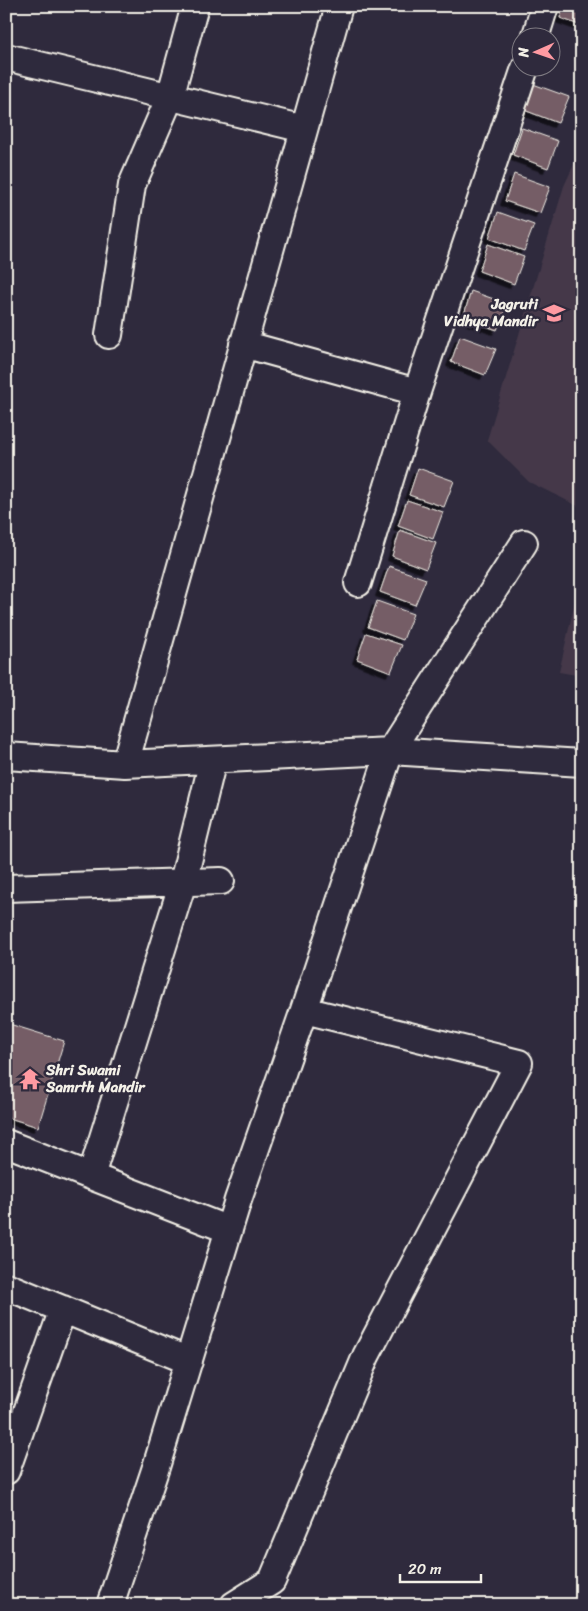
<svg xmlns="http://www.w3.org/2000/svg" width="588" height="1611" font-family="Sriracha,sans-serif">
<style>
.built{fill:#443949}
.building{fill:#755d66;stroke:#f4f1e8;filter:url(#shadow)}
.lines{fill:none;stroke-linecap:round;stroke-linejoin:round}
.street-casing{stroke:#f4f1e8;stroke-width:30}
.street{stroke:#2f2a3d;stroke-width:26}
.labels{text-anchor:middle;stroke-width:5;stroke-linejoin:round;paint-order:stroke}
.poi-label{font-size:15px;font-weight:bold;fill:#f4f1e8;stroke:#2f2a3d;text-anchor:end}
</style>
<defs>
<filter id="shadow"><feDropShadow dx="-4.5" dy="4.5" stdDeviation="0" flood-color="#0009"/></filter>
</defs>
<rect width="100%" height="100%" fill="#2f2a3d"/>
<filter id="ink" filterUnits="userSpaceOnUse"><feTurbulence type="fractalNoise" baseFrequency=".02" numOctaves="2"/><feDisplacementMap in="SourceGraphic" scale="10" xChannelSelector="R" yChannelSelector="G"/><feConvolveMatrix kernelMatrix="1 2 1 2 8 2 1 2 1" color-interpolation-filters="sRGB"/></filter>
<g filter="url(#ink)">
<path class="built" d="M582,147V508L529,482L487,440L564,186Z
M582,571V676L559,672Z"/>
<path class="building" d="M563,6H582V26L560,18Z
M533,84L569,97L558,123L524,110Z
M522,128L558,141L548,168L513,155Z
M514,174L550,187L540,213L505,201Z
M498,212L534,225L524,251L489,238Z
M488,244L524,257L514,284L479,271Z
M471,291L508,304L497,330L463,318Z
M460,336L496,349L485,375L451,362Z
M418,468L454,481L444,507L409,495Z
M407,500L443,512L433,539L398,526Z
M400,530L436,543L426,569L392,556Z
M389,566L426,579L415,605L380,592Z
M377,601L413,614L403,640L368,627Z
M366,633L402,645L391,672L357,659Z
M6,1023L64,1041L38,1127L6,1117Z"/>
<g class="lines">
<g class="street-casing">
<path id="street" d="M339,6L125,764L390,751L582,763
M535,38L545,6
M6,57L304,129
M109,335L132,185L170,97L195,6
M243,344L417,392L525,68
M358,583L417,392
M6,756L125,764
M6,888L221,881
M6,1143L229,1230
M91,1176L183,882L213,760
M6,1286L189,1361
M6,1471L63,1309
M110,1605L156,1467L238,1200L304,1010L390,751L524,543
M234,1605L272,1581L366,1356L519,1063L304,1010"/>
</g>
<use href="#street" class="street"/>
</g>
</g>
<defs>
<g id="university-bare" transform="scale(1.725)"><path d="M0-5L7-2L0 1L-7-2ZM-4 1L0 2.5L4 1V4Q0 6-4 4Z" fill="#ff9aa2" stroke="#2f2a3d" stroke-width="2.5" paint-order="stroke"/></g>
<g id="temple-bare" transform="scale(1.725)"><path d="M0-6L5-2H3V0L6.5 2.5H4V6H1.5V3h-3V6H-4V2.5H-6.5L-3 0V-2H-5Z" fill="#ff9aa2" stroke="#2f2a3d" stroke-width="2.5" paint-order="stroke"/></g>
</defs>
<g fill-rule="evenodd">
<use href="#university-bare" x="554" y="313"/>
<use href="#temple-bare" x="30" y="1079"/>
</g>
<g class="labels">
<g class="poi-label">
<text x="538" y="309">Jagruti<tspan x="538" dy="17">Vidhya Mandir</tspan></text>
<text x="46" y="1075" text-anchor="start">Shri Swami<tspan x="46" dy="17">Samrth Mandir</tspan></text>
</g>
</g>
<rect width="588" height="1611" fill="none" stroke="#2f2a3d" stroke-width="25"/>
<rect x="12" y="12" width="563" height="1586" fill="none" stroke="#f4f1e8" stroke-width="2" filter="url(#ink)"/>
<g transform="translate(536 52) rotate(268)"><circle r="24" fill="#2f2a3d" stroke="#7e7a81"/>
<path d="M0-4L9 19L0 12L-9 19Z" fill="#ff9aa2"/>
<text y="-8" font-size="14" font-weight="bold" text-anchor="middle" fill="#f4f1e8">N</text>
</g>
<path d="M400 1574v8h81v-8" fill="none" stroke="#f4f1e8" stroke-width="2.5"/>
<text x="408" y="1574" font-size="15" fill="#f4f1e8" stroke="#2f2a3d" stroke-width="4" paint-order="stroke">20 m</text>
</svg>
